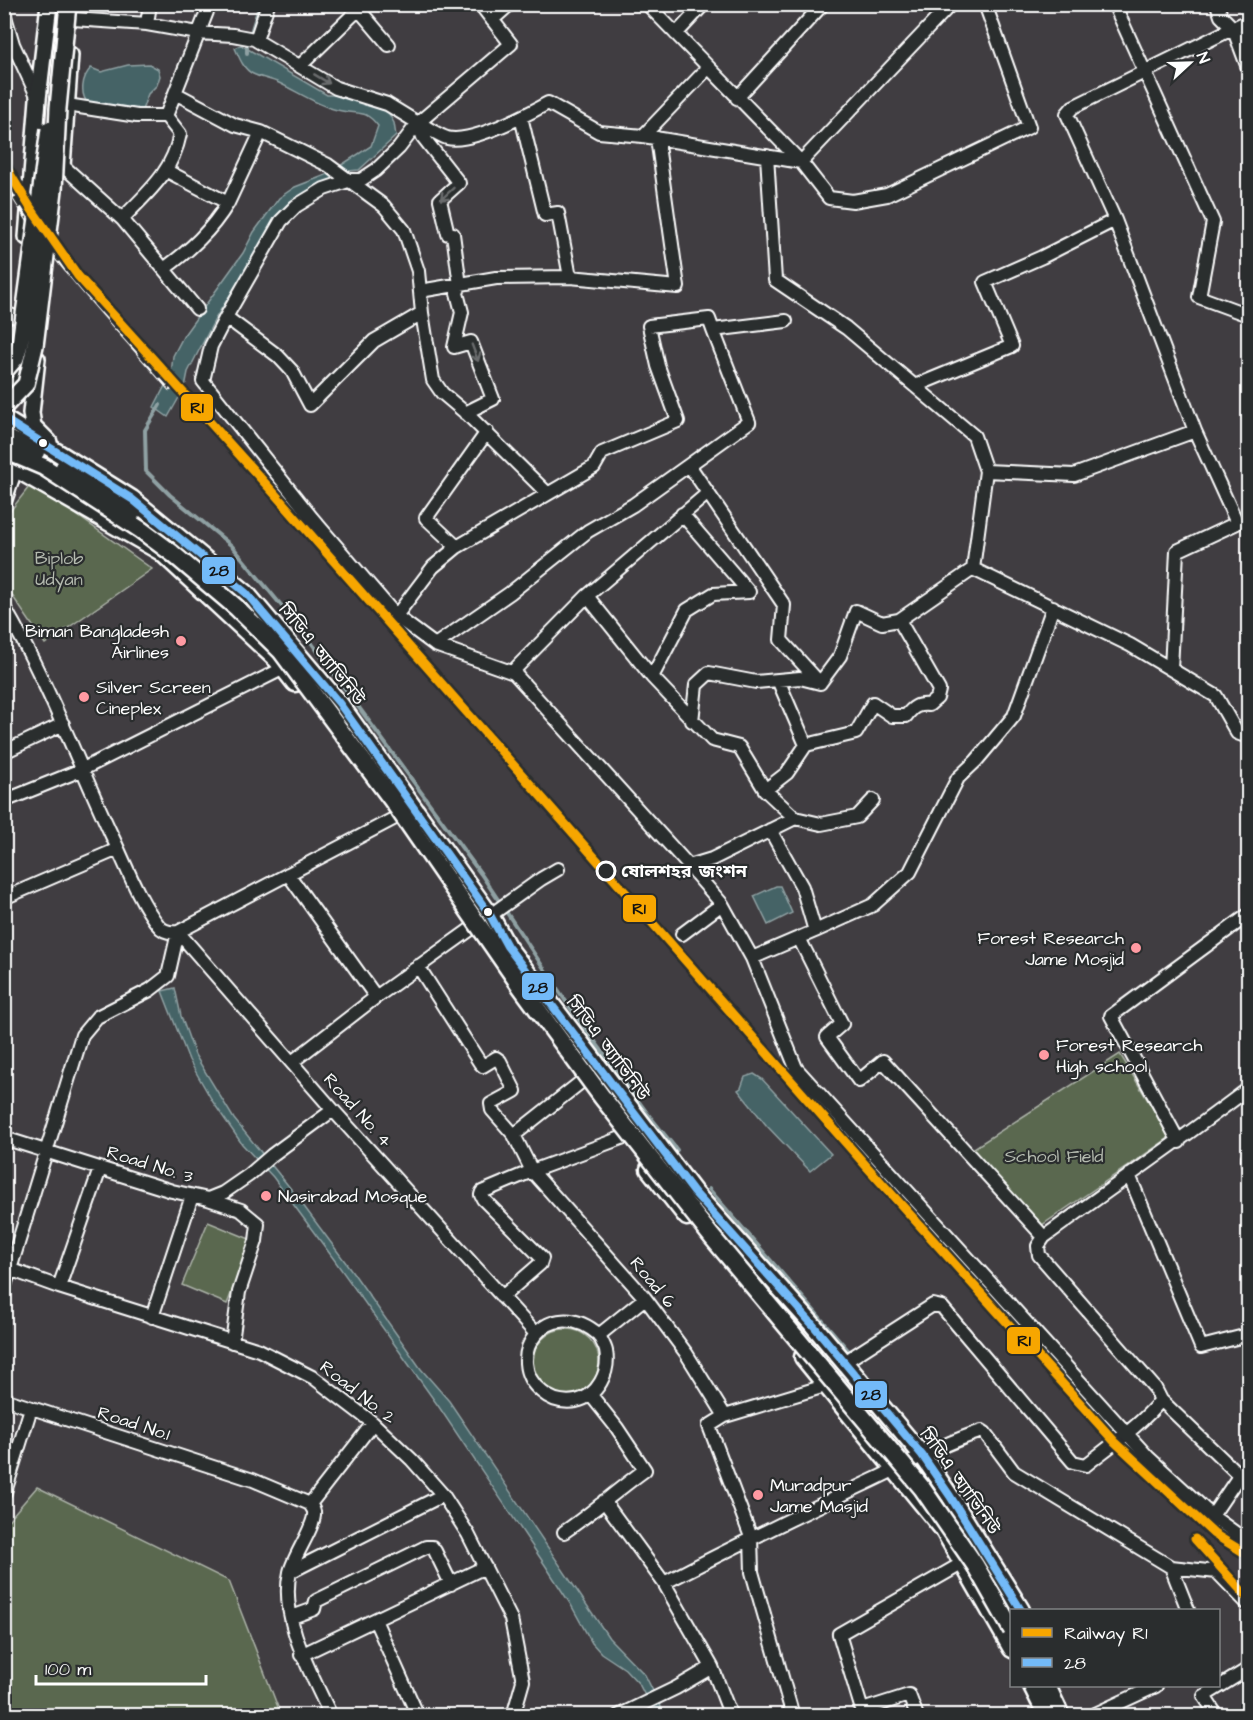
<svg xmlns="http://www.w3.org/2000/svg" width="1253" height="1720" font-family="'Architects Daughter','Noto Sans Bengali',sans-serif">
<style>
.green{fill:#5a6750;stroke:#acb3a8;stroke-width:1.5}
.water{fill:#456366;stroke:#8fa1a3;stroke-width:1.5}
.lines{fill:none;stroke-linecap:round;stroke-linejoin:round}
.stream{stroke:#8fa1a3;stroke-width:4}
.minor-casing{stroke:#fff;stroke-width:16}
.major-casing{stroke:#fff;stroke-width:20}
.highway-casing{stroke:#fff;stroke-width:21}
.minor{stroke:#2a2d2e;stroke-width:12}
.major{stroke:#2a2d2e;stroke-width:15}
.highway{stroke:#2a2d2e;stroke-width:16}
.rail-casing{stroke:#fff;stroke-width:6}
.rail{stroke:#2a2d2e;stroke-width:4;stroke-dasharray:11;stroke-linecap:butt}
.major-bridge-casing{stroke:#fff;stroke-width:20;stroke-linecap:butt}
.highway-bridge-casing{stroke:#fff;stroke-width:21;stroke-linecap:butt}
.major-bridge{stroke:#2a2d2e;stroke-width:15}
.highway-bridge{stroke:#2a2d2e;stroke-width:16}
.bus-1-casing{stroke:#2a2d2e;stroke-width:12}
.bus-1{stroke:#73baf8;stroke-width:8}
.rail-1-casing{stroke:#2a2d2e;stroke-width:14}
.rail-1{stroke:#f7a600;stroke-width:9}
.oneway{stroke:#6a6c6d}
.bus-dot{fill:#fff;stroke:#2a2d2e;stroke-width:2}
.poi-dot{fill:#ff9aa2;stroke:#2a2d2e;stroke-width:2}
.stop-dot{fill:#2a2d2e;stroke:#fff;stroke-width:3}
.labels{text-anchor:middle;stroke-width:4.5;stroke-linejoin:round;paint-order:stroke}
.park-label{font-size:18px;fill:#b5bbb0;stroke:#2a2d2e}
.poi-label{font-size:18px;fill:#fff;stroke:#2a2d2e;text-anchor:start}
.street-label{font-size:18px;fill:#fff;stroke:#2a2d2e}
.stop-label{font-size:18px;font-weight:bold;fill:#fff;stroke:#2a2d2e;text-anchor:start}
.line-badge{stroke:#2a2d2e;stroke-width:2}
.pale-badge-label{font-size:16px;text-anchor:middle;font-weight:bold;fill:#111}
</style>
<rect width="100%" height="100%" fill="#403d41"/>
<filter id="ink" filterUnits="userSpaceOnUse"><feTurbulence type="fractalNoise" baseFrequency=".0167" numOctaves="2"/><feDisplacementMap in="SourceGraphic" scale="12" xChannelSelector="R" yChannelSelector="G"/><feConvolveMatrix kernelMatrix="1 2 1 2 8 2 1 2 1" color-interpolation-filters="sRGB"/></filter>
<g filter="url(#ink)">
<path class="green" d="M32,483L152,569L45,644L5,585L4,519Z
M1120,1054L1170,1137L1042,1225L971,1150Z
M208,1222L252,1240L227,1304L182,1285Z
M533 1362a33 33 0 1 1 66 0a33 33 0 1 1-66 0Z
M37,1487L229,1581L281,1715H5V1524Z"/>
<path class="water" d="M241,45L327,95H339L379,107L388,112L394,123L396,136L359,170L349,171L309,194L259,248L215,319L188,372L185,387L168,417L154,407L171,374L173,356L184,335L243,253L254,232L279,198L295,187L326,175L371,146L378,126C365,109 360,115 342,111C322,108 298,92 279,83C271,79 261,78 253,74C243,69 239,57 235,48Z
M149,64L158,69L160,76L157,85L148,94L142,110L136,112L89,104C79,95 82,77 91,68L101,72L128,65Z
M776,886H780L792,913L768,925L754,896Z
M175,988L181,1016L195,1055L234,1119L291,1189L352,1271L421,1369L449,1401L609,1638L645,1675L665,1715H655L639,1684L625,1669L601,1653L592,1643L571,1605L545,1565L439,1407L333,1258L273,1177L242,1144L213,1102L189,1060L162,991Z
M754,1074L762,1079L831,1154L810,1171L767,1126L738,1090L741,1088L745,1077Z"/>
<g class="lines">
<path class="stream" d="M247,53V45L260,4
M160,405L145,430L146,471L170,495L232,546L305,634L481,874L569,1006L647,1113L677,1150
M709,1189L848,1350"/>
<g class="minor-casing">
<path id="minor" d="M210,4L175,93L235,125L261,132L328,165L384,206L404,230L418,271L422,313L433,380L442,393L468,415L547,493
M647,4L801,162L951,4
M1114,4L1213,222L1199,297L1248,315
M1217,4L1221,16L1233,28L1248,68
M355,5L389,45
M4,13L13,44L38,98
M73,19L147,24L198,33L233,35L254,39L336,88L387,104L418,123L423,137L459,183L440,200L448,234H453L460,285L457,293L462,312L454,347L471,342L493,399L465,413
M492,20L510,4
M147,24L150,4
M676,34L704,4
M256,40L268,4
M300,66L364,4
M737,98L823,4
M67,105L137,116H166
M166,116L175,93
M521,117L545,215L558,213L570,277
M418,123C427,127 438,135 447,138C471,144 526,115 548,103L599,132L643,136L801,162L829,198L853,201L887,195L1029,127L985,4
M643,136L708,68
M767,156L775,280L846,328L974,436L986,471L973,569L1130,645L1216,696L1237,733L1248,737
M62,165L122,219C149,191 172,173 180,134L166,116
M167,171L228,203L261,132
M122,219L197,309
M164,269C190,250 211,231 228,203
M420,291L496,278L570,277L678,287L657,138
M4,313L19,318
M422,313L374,341L310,405L292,371L278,356L226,317L211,346L203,381L312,518L396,616L435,645L514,673L689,866L722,904L752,958L796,1068L1149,1458L1212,1516L1248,1542
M226,317L281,221L296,206L324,189L351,180H361L376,170L399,148L418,123L511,44L480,4
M915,386L1012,346L985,282L1042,257L1115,220
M487,432L426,518L457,547L594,467L602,453L678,421L658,366L649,326L709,319L713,330L786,321
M689,465L749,422L713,330
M986,471L1074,475L1195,431L1115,220L1067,114L1073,107L1248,21
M587,596L652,677L687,610L713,594L749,592L682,514
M4,607C47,680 76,759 112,836C126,865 138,899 158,925C163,932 170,933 178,932L399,816
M396,616L433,567L457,547
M435,645L510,593L588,531L633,505L689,465L784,605L781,640L820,683L840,656L856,611L882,623L899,620L973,569
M1171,669L1177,551L1237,523L1195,431
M514,673L516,668L587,596L708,493
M652,677L712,740L739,747L765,790L795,818
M692,721L696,685L709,673L756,682L800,678L820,683
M806,745L856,733L873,703L892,716H906C913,707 917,704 929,705L937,698L939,690L899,620
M4,752L63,724
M765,790L787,773L806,745L778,680
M4,801L81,770L284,668
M689,866L712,859L795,818L821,824L857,817L873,800
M288,874L376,997L541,879L558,869
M4,898L118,849
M815,931L873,905L910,872L958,778L976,761L1014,716L1053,607
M682,934L722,904
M799,938L842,1024L827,1037L859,1081L883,1061L1044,1237
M752,958L815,931L802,887L770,830
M418,966L480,1063L483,1066L496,1058L500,1061L515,1091L491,1104L492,1110L514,1135L532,1171L645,1298L686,1353L725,1416
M292,1062L376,997
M514,1135L581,1082
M4,1138L172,1191L208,1199L223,1193L249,1175L272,1155L333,1110
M1179,1142L1111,1016L1248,915
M1248,1157V1163
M1129,1175L1201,1347L1248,1335
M208,1199L241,1210L258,1224L256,1241L239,1292L232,1342
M4,1267L59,1287L259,1350L314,1378L373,1423L412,1460L443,1495L468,1534L511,1619L523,1681L513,1716
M59,1287L100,1169
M4,1289L82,1035L97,1017L150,990L168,976L178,932L333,1110L536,1334
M502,1297L540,1264L542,1258L483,1199L481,1195L482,1192L532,1171L624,1137
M152,1317L192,1196
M599,1335C548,1291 500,1359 542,1392C551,1400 563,1403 576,1401C598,1396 610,1372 606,1351C605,1346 601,1340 599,1335L645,1298
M843,1363L933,1305L942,1307L1073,1462L1086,1465C1111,1445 1141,1425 1161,1400
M4,1399L253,1480L310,1504C311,1506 314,1510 314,1512C316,1525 294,1555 290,1572C279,1618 312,1675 331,1716
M4,1495L31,1408
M604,1501L664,1583
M310,1504L373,1423
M1212,1516L1237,1479L1238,1475L1236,1472L1161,1400L1155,1388L1039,1255L1038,1246L1044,1237C1112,1187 1181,1140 1248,1089
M564,1532C592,1513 617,1490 645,1470L617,1428L590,1394
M1171,1567L1188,1610
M290,1572L443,1495
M292,1617L314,1609L316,1601L426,1547H432L435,1551L451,1584
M375,1620L418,1716
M301,1655L485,1567
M618,1716L676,1688L712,1667
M731,1716L712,1667L664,1583C733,1547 803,1513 873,1480C909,1463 944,1443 982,1431L985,1433L1014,1472L1171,1567L1217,1572L1248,1604
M793,1716L752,1572L751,1537L709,1426L725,1416L825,1386
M917,1716L909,1695L862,1710L839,1634L963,1563
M1091,1716L1156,1686
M1217,1716L1204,1696L1248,1669"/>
</g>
<g class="major-casing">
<path id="major" d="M62,166L70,55
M27,237L38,99L49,4
M37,359L31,413L33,426L49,442
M4,395L10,384L14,357
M4,499L13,473L12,457"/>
</g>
<g class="highway-casing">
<path id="highway" d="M4,419L132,499L246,593L339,703L490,915L507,946L694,1192L813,1325L922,1455L950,1496L1021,1610
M4,462L161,552L277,660L295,683
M649,1169L687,1217
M803,1357L943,1529L1012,1649
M1032,1686L1047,1716
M1047,1686L1061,1716"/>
</g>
<use href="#minor" class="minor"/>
<use href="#major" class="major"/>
<use href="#highway" class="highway"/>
<g class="rail-casing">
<path id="rail" d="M4,179C48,258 112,320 170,388
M168,375L868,1168L1095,1420L1115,1442L1214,1534L1248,1555"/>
</g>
<use href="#rail" class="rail"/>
<g class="major-bridge-casing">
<path id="major-bridge" d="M4,372L16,358L20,344L49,129
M4,407L26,384L35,346L54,190L58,108L68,4"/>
</g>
<g class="highway-bridge-casing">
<path id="highway-bridge" d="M4,437L36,452
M4,450L44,467L141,530L172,553L237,608L281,651L392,800L521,987L602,1097L712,1237L922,1488L975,1565L1012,1630
M64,467L133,512"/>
</g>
<use href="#major-bridge" class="major-bridge"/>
<use href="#highway-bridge" class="highway-bridge"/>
<g class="bus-1-casing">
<path id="bus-1" d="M4,419L132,499L246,593L339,703L490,915L507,946L694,1192L813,1325L922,1455L950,1496L1021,1610"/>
</g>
<use href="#bus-1" class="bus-1"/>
<g class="rail-1-casing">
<path id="rail-1" d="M4,164L30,207L78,276L273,492L868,1168L1115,1442L1214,1534L1248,1555
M1195,1539L1248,1598"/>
</g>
<use href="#rail-1" class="rail-1"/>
</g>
<defs><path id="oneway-shaft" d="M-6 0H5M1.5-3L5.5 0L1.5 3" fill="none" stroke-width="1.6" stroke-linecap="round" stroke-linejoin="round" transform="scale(1.5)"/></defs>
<g class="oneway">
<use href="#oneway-shaft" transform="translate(322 79) rotate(31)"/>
<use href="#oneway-shaft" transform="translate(447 194) rotate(137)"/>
<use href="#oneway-shaft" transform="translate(475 353) rotate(69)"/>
</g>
</g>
<g class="bus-dot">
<circle cx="43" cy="443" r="5"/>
<circle cx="488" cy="912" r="5"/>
</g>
<g class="poi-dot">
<circle cx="181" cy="641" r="6"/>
<circle cx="84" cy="697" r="6"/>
<circle cx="1136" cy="948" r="6"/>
<circle cx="1044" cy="1055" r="6"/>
<circle cx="266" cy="1196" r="6"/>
<circle cx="758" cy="1495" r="6"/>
</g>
<circle class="stop-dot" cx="606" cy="871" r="9"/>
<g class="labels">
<g class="park-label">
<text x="59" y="564">Biplob<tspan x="59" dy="21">Udyan</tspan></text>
<text x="1054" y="1162">School Field</text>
</g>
<g class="poi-label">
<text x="169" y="637" text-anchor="end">Biman Bangladesh<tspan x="169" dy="21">Airlines</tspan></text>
<text x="96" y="693">Silver Screen<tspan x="96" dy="21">Cineplex</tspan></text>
<text x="1124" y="944" text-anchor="end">Forest Research<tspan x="1124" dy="21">Jame Mosjid</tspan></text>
<text x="1056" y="1051">Forest Research<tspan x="1056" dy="21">High school</tspan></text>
<text x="278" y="1202">Nasirabad Mosque</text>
<text x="770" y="1491">Muradpur<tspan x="770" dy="21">Jame Masjid</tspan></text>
</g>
<g class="street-label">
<text transform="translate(322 654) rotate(51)" y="6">সিডিএ অ্যাভিনিউ</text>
<text transform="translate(608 1048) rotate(53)" y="6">সিডিএ অ্যাভিনিউ</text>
<text transform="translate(358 1110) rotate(48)" y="6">Road No. 4</text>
<text transform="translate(150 1164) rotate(17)" y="6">Road No. 3</text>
<text transform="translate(653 1282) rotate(50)" y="6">Road 6</text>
<text transform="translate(358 1392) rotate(38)" y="6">Road No. 2</text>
<text transform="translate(134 1423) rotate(18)" y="6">Road No.1</text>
<text transform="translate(960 1481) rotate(55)" y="6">সিডিএ অ্যাভিনিউ</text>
</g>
<g class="stop-label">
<text x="621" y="877">ষোলশহর জংশন</text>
</g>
</g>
<g class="line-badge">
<rect x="180" y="393" width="34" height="29" rx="6" fill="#f7a600"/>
<rect x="201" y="556" width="35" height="29" rx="6" fill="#73baf8"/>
<rect x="622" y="894" width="35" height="29" rx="6" fill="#f7a600"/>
<rect x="521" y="972" width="34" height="29" rx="6" fill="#73baf8"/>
<rect x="1006" y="1326" width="35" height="29" rx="6" fill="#f7a600"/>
<rect x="854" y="1380" width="34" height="29" rx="6" fill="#73baf8"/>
</g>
<g class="pale-badge-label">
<text x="197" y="413">R1</text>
<text x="219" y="576">28</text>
<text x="639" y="914">R1</text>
<text x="538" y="993">28</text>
<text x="1024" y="1346">R1</text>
<text x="871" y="1400">28</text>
</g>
<rect width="1253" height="1720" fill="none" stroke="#2a2d2e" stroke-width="24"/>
<rect x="12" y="12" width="1229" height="1696" fill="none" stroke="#fff" stroke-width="2" filter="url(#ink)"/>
<rect x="1010" y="1609" width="210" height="78" fill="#2a2d2e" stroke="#7f8182" stroke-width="1.5"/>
<rect x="1022" y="1628" width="30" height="9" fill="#f7a600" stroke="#7f8182" stroke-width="1.5"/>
<text x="1064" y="1639" font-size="18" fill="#ffffff">Railway R1</text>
<rect x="1022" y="1658" width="30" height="9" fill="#73baf8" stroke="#7f8182" stroke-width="1.5"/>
<text x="1064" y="1669" font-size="18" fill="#ffffff">28</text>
<g transform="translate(1190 63) rotate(68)" stroke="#2a2d2e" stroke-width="4.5" paint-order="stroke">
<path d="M0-4.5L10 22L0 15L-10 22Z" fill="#ffffff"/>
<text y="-9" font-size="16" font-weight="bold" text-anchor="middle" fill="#ffffff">N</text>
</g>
<path d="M36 1675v9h170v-9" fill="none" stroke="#ffffff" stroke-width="3"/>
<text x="45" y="1675" font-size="18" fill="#ffffff" stroke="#2a2d2e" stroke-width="4.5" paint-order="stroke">100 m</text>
</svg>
